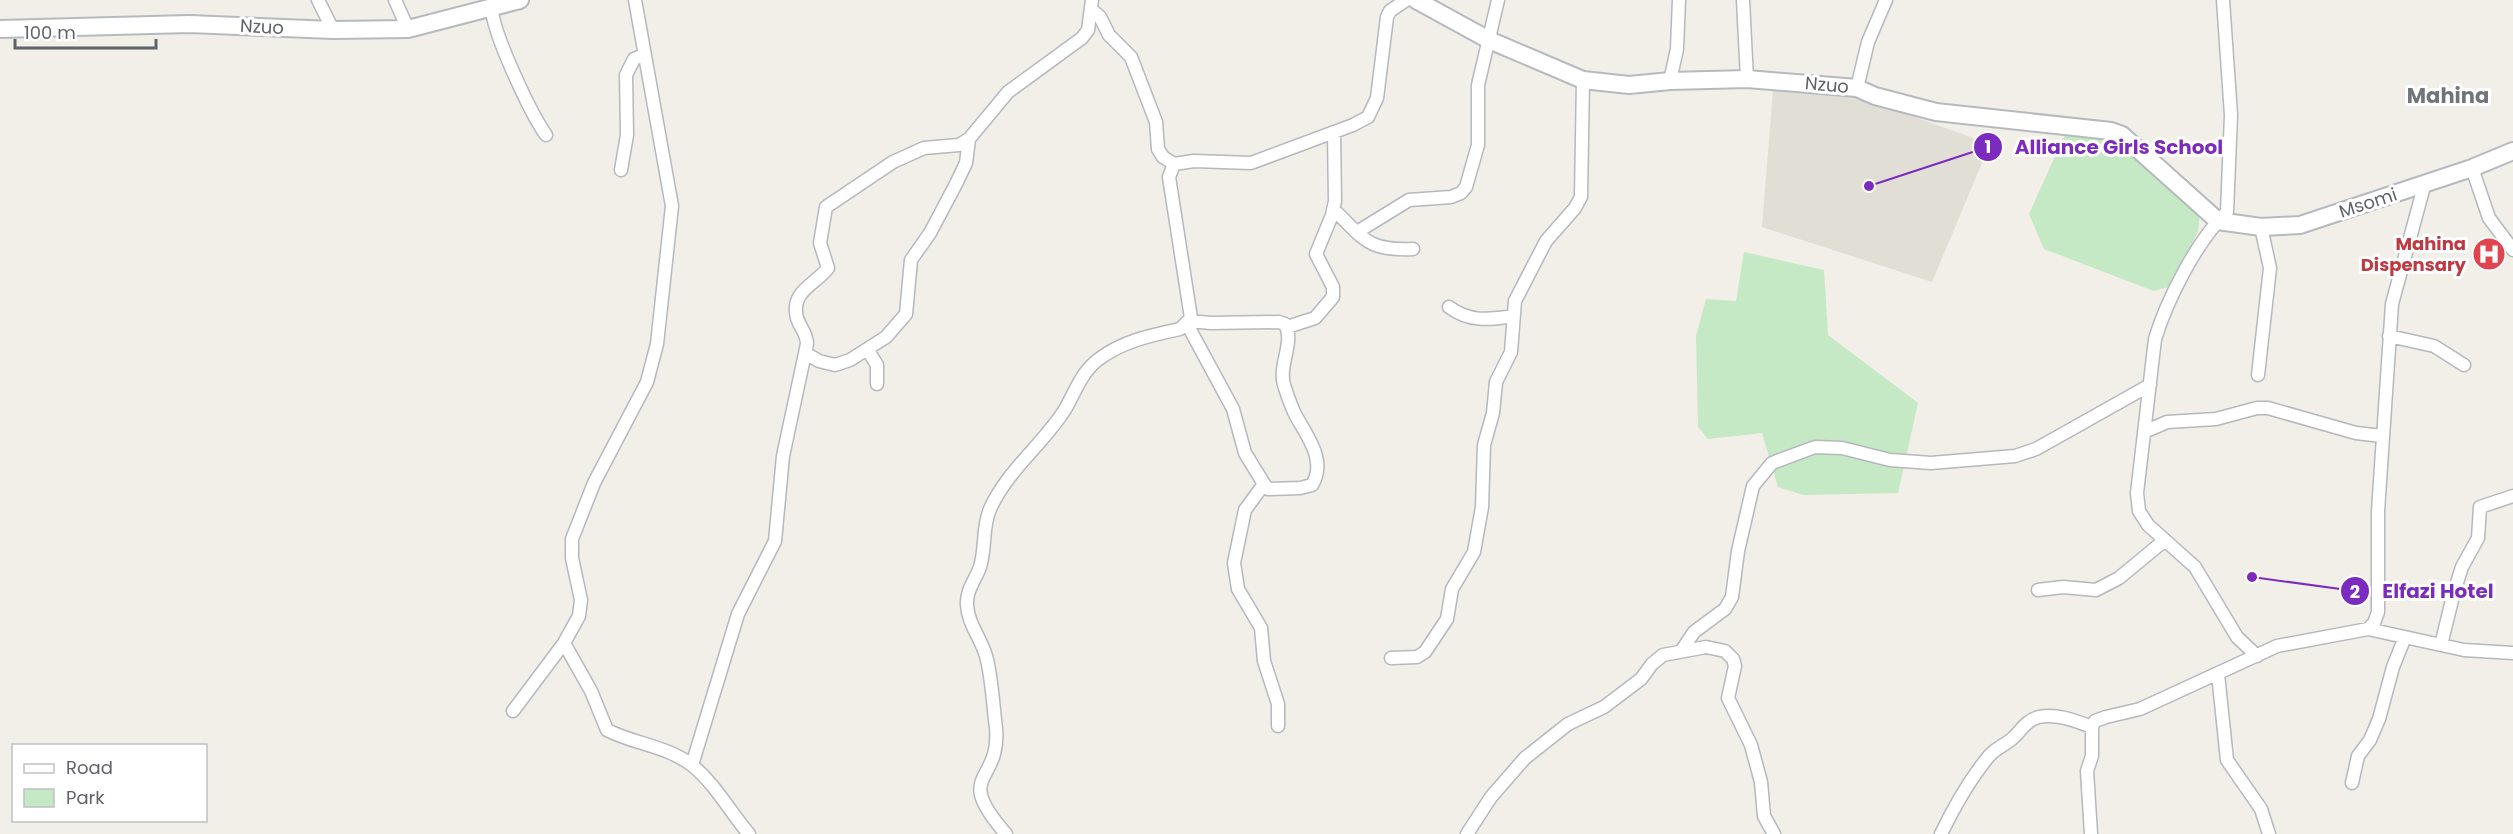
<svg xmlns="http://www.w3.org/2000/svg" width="2513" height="834" font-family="Poppins,sans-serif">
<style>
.education{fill:#e1ded6}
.green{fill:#c5e8c5}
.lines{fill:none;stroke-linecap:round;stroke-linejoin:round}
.street-casing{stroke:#b5b8bc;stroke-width:15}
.secondary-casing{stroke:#b6babf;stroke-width:20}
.street{stroke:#fff;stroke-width:12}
.secondary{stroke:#fff;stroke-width:16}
.labels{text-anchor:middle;stroke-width:6;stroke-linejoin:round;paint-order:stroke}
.street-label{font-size:18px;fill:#5f6368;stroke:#fff}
.health-label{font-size:18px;font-weight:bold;fill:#be3a42;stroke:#fff;text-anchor:end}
.quarter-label{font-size:21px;font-weight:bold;fill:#70757a;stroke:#fff}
.leader{fill:none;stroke:#7b2cbf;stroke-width:2}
.callout-dot{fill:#7b2cbf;stroke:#fff;stroke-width:2}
.mark-label{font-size:18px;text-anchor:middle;font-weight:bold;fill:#fff}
.callout-label{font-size:20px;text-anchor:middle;font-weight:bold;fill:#7b2cbf;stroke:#fff;stroke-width:6;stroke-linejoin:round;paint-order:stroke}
</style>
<rect width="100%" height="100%" fill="#f1efe8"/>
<path class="education" d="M1773,90L1856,96L1990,144L1932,282L1762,227Z"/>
<path class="green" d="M2066,132L2112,138L2185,196L2200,215L2198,231L2172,286L2154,291L2044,249L2029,214Z
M1744,252L1824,270L1828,335L1918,403L1898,493L1803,495L1778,487L1762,433L1708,439L1698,427L1696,336L1706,299L1736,301Z"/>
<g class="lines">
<g class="street-casing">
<path id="street" d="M318,0L333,30
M395,0L408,29
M1743,0L1747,79
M2223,0L2231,115L2227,212C2197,240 2167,300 2155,339L2137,493L2139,511L2148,525L2195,567L2237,637L2257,656
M492,7C491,30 531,114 546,135
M1091,9L1100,17L1109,35L1131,57L1156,122L1158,149L1163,157L1174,164
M1670,81L1677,49L1679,0
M1857,88L1868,42L1886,0
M2472,168L2489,218L2513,250
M621,170L627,135L626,75L634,59L644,55
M1333,209C1364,238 1366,251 1413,249
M1357,232L1409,200L1451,197L1461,193L1466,187L1478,145V85L1498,0
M1449,307C1469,322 1489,320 1513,316
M1187,324L1233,409L1245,453L1264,484L1268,489L1300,488L1312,485C1327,461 1307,436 1296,416C1291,407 1287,394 1284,385C1278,365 1295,342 1285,324L1279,322L1211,323L1189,321
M1287,327L1315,318L1333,297V287L1316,254L1332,215L1335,201L1334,132
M2389,336L2434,346L2464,365
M867,349L877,365V384
M805,353L819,361L835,365L850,360L886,337L906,314L911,260L930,233L956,184L966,163L969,139
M2258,375L2270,268L2261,227
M2144,432L2167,422L2216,419L2257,408H2268L2356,433L2382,436
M1264,484L1245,510L1234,563L1238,589L1261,628L1264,661L1278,704V726
M2038,590L2063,587L2096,590L2119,578L2165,540
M2368,629L2374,623L2378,612V511L2392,304L2425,183
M564,643L591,691L607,730C634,744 668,746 693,766C716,785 730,812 749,834
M2441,645L2454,592L2462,567L2478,538L2480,507L2513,496
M1682,650L1694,632L1725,609L1732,597L1738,551L1753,486L1772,463L1815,447L1842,448L1890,460L1931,463L2015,456L2036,449L2150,385
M1391,658L1417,657L1425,652L1447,619L1452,589L1474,552L1482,507L1484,445L1493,413L1496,382L1511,352L1515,301L1546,241L1575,208L1581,197L1583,80
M2218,674L2227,760L2261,809L2269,834
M513,711L564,643L579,616L581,600L572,558V539L594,483L647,382L657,344L672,206L635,0
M692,765L738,614L775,541L783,456L807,344C807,333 800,328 797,318C790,291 815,285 828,268L820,243L826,207L893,162L924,148L959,145L969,139L1008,92L1082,38L1088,30L1092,0
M2352,783L2358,756L2370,740L2379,719L2393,667L2405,637
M1006,834C952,772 1001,785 996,728C993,706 992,677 986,656C981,638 968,624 967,605C966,590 975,581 980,567C986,548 982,527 990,509C1007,471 1042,445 1064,411C1075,393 1081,372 1099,359C1123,341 1152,335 1180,329L1191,318L1169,177L1174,164L1194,161L1251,163L1353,125L1368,117L1377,98L1387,17L1390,11L1406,0
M1467,834L1491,797L1525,758L1568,724L1604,707L1641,679L1652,664L1663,655L1706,647L1725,651L1733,659L1735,666L1728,698L1751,745L1761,782L1764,816L1774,834
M1941,834C1954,807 1970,779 1989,756C1996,748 2007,744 2014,737C2022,729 2027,720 2039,717C2056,713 2076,721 2092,727
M2091,834L2087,771L2092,756V727L2095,721L2106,717L2140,709L2277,646L2368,629L2464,650L2513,653"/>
</g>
<g class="secondary-casing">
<path id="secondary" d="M1416,0L1489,40L1583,80L1629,85L1670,81L1747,79L1857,88L1875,96L1936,112L2111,131L2122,135L2218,221L2261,227L2300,225L2472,168L2513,151
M0,29L189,24L333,30L408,29L520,0"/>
</g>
<use href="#street" class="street"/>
<use href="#secondary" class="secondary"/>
</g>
<defs>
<g id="hospital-disc" transform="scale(1.725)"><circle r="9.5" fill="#e0444e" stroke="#fff"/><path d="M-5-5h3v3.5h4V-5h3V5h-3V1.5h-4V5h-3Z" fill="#fff"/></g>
</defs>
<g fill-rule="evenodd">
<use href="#hospital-disc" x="2489" y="254"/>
</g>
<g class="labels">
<g class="street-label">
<text transform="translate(262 27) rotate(3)" y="6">Nzuo</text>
<text transform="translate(1827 85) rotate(5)" y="6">Nzuo</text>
<text transform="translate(2368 203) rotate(-18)" y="6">Msomi</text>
</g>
<g class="health-label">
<text x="2466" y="250">Mahina<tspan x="2466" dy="21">Dispensary</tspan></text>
</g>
<g class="quarter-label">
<text x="2448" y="103">Mahina</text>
</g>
</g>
<path class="leader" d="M1869 186L1988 147M2252 577L2355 591"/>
<g class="callout-dot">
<circle cx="1869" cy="186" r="6"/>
<circle cx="2252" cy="577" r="6"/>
<circle cx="1988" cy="147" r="15"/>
<circle cx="2355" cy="591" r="15"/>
</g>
<g class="mark-label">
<text x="1988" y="153">1</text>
<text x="2355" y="598">2</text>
</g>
<g class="callout-label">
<text x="2119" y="154">Alliance Girls School</text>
<text x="2438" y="598">Elfazi Hotel</text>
</g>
<rect x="12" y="744" width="195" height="78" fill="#ffffff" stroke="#bfc1c3" stroke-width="1.5"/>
<rect x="24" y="764" width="30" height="9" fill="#ffffff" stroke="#bfc1c3" stroke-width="1.5"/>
<text x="66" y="774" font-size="18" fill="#5f6368">Road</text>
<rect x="24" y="789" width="30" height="18" fill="#c5e8c5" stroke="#bfc1c3" stroke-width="1.5"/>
<text x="66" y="804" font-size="18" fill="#5f6368">Park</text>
<path d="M15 39v9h141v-9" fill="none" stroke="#5f6368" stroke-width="3"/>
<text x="24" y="39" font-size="18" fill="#5f6368" stroke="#ffffff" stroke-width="4.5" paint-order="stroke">100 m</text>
</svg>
